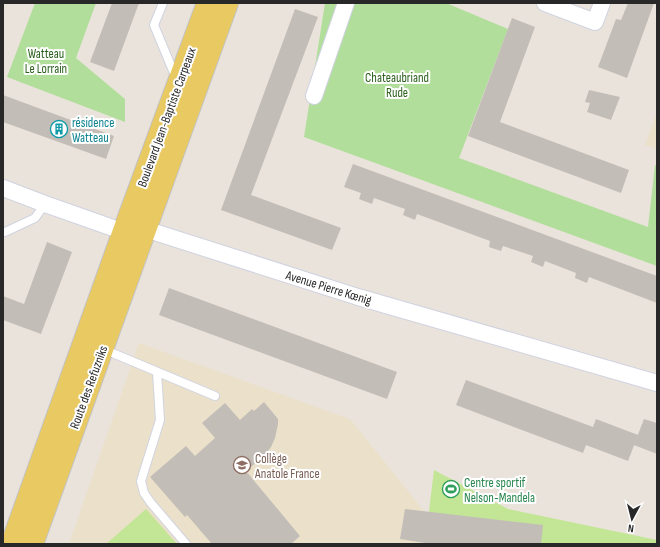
<svg xmlns="http://www.w3.org/2000/svg" width="660" height="547" font-family="'Sofia Sans Condensed',sans-serif">
<style>
.education{fill:#ebe0ca}
.green{fill:#b1de9a}
.pitch{fill:#c3e596}
.building{fill:#c2bdb7}
.lines{fill:none;stroke-linecap:round;stroke-linejoin:round}
.service-casing{stroke:#d0d3e0;stroke-width:10}
.minor-casing{stroke:#d0d3e0;stroke-width:18}
.primary-casing{stroke:#c3c3c3;stroke-width:24}
.service{stroke:#fff;stroke-width:8}
.minor{stroke:#fff;stroke-width:16}
.primary{stroke:#e8c962;stroke-width:22}
.labels{text-anchor:middle;stroke-width:4;stroke-linejoin:round;paint-order:stroke}
.park-label{font-size:13px;fill:#2b601d;stroke:#fff}
.street-label{font-size:13px;fill:#282828;stroke:#fff}
.culture-label{font-size:13px;fill:#0d838f;stroke:#fff;text-anchor:start}
.education-label{font-size:13px;fill:#785e54;stroke:#fff;text-anchor:start}
.leisure-label{font-size:13px;fill:#27864d;stroke:#fff;text-anchor:start}
</style>
<rect width="100%" height="100%" fill="#eae3db"/>
<path class="education" d="M657,113V149L645,145Z
M139,343L350,419L425,512L421,544H69Z"/>
<path class="green" d="M35,3H96L76,58L125,99V122L7,77Z
M325,3H446L508,29L459,158L648,227L655,165L657,166V266L304,137Z"/>
<path class="pitch" d="M434,470L508,509L657,540V544H425Z
M146,509L177,544H106Z"/>
<path class="building" d="M112,3H139L114,71L90,62Z
M628,3H654L627,78L598,67L616,19L621,20Z
M295,9L318,17L251,195L341,228L332,250L221,210Z
M512,18L535,27L500,122L629,170L621,193L468,136Z
M589,90L620,97L611,120L587,112L590,103L585,102Z
M3,95L114,136L106,159L3,122Z
M353,164L657,276V303L589,277L587,283L575,278L576,273L545,261L543,267L531,262L533,256L503,246L501,251L489,247L490,241L417,214L415,220L403,215L405,209L374,198L372,204L359,199L361,193L344,187Z
M47,242L72,252L41,334L3,320V296L24,304Z
M169,288L397,372L387,399L159,315Z
M466,380L593,427L596,419L638,435L628,461L586,445L583,453L456,405Z
M264,402L278,419V424L275,438L271,447L264,456L246,471L300,536L291,544H212L187,515L185,517L150,477L186,446L195,456L215,438L202,423L225,403L240,420L252,409L254,411Z
M644,419L657,423V454L634,445Z
M405,509L543,525L541,544H431L400,539Z"/>
<g class="lines">
<g class="service-casing">
<path id="service" d="M163,3L154,25L176,78
M3,232H5L35,218L45,204
M103,349L215,396
M157,372L160,420L141,481L144,493L151,503L186,544"/>
</g>
<g class="minor-casing">
<path id="minor" d="M545,3L595,22L602,3
M314,96L346,3
M3,188L45,204L133,235
M135,230L145,229L358,297L657,383"/>
</g>
<g class="primary-casing">
<path id="primary" d="M12,544L124,231L208,3
M32,544L142,238L227,3"/>
</g>
<use href="#service" class="service"/>
<use href="#minor" class="minor"/>
<use href="#primary" class="primary"/>
</g>
<defs>
<g id="building-ring" transform="scale(0.9)"><circle r="9.5" fill="#fff" stroke="#0f9aa8" stroke-width="1.5"/><path d="M-4-6H4V6H1V3H-1V6H-4ZM-2.5-4.3h1.7v1.8h-1.7ZM.8-4.3h1.7v1.8H.8ZM-2.5-1h1.7V.8h-1.7ZM.8-1h1.7V.8H.8Z" fill="#0f9aa8"/></g>
<g id="school-ring" transform="scale(0.9)"><circle r="9.5" fill="#fff" stroke="#8d6e63" stroke-width="1.5"/><path d="M0-5L7-2L0 1L-7-2ZM-4 1L0 2.5L4 1V4Q0 6-4 4Z" fill="#8d6e63"/></g>
<g id="stadium-ring" transform="scale(0.9)"><circle r="9.5" fill="#fff" stroke="#2e9e5b" stroke-width="1.5"/><path d="M0-5a6.5 5 0 1 0 0 10a6.5 5 0 1 0 0-10ZM-3.5-1.8h7v3.6h-7Z" fill="#2e9e5b"/></g>
</defs>
<g fill-rule="evenodd">
<use href="#building-ring" x="59" y="129"/>
<use href="#school-ring" x="242" y="465"/>
<use href="#stadium-ring" x="451" y="489"/>
</g>
<g class="labels">
<g class="park-label">
<text x="46" y="58">Watteau<tspan x="46" dy="15">Le Lorrain</tspan></text>
<text x="397" y="82">Chateaubriand<tspan x="397" dy="15">Rude</tspan></text>
</g>
<g class="street-label">
<text transform="translate(166 117) rotate(-70)" y="5">Boulevard Jean-Baptiste Carpeaux</text>
<text transform="translate(329 287) rotate(17)" y="5">Avenue Pierre Kœnig</text>
<text transform="translate(88 387) rotate(-70)" y="5">Route des Refuzniks</text>
</g>
<g class="culture-label">
<text x="72" y="127">résidence<tspan x="72" dy="15">Watteau</tspan></text>
</g>
<g class="education-label">
<text x="255" y="463">Collège<tspan x="255" dy="15">Anatole France</tspan></text>
</g>
<g class="leisure-label">
<text x="464" y="487">Centre sportif<tspan x="464" dy="15">Nelson-Mandela</tspan></text>
</g>
</g>
<rect width="660" height="547" fill="none" stroke="#282828" stroke-width="8"/>
<g transform="translate(632 519) rotate(187)" stroke="#ffffff" stroke-width="3" paint-order="stroke">
<path d="M0-3L7 15L0 10L-7 15Z" fill="#282828"/>
<text y="-6" font-size="11" font-weight="bold" text-anchor="middle" fill="#282828">N</text>
</g>
</svg>
